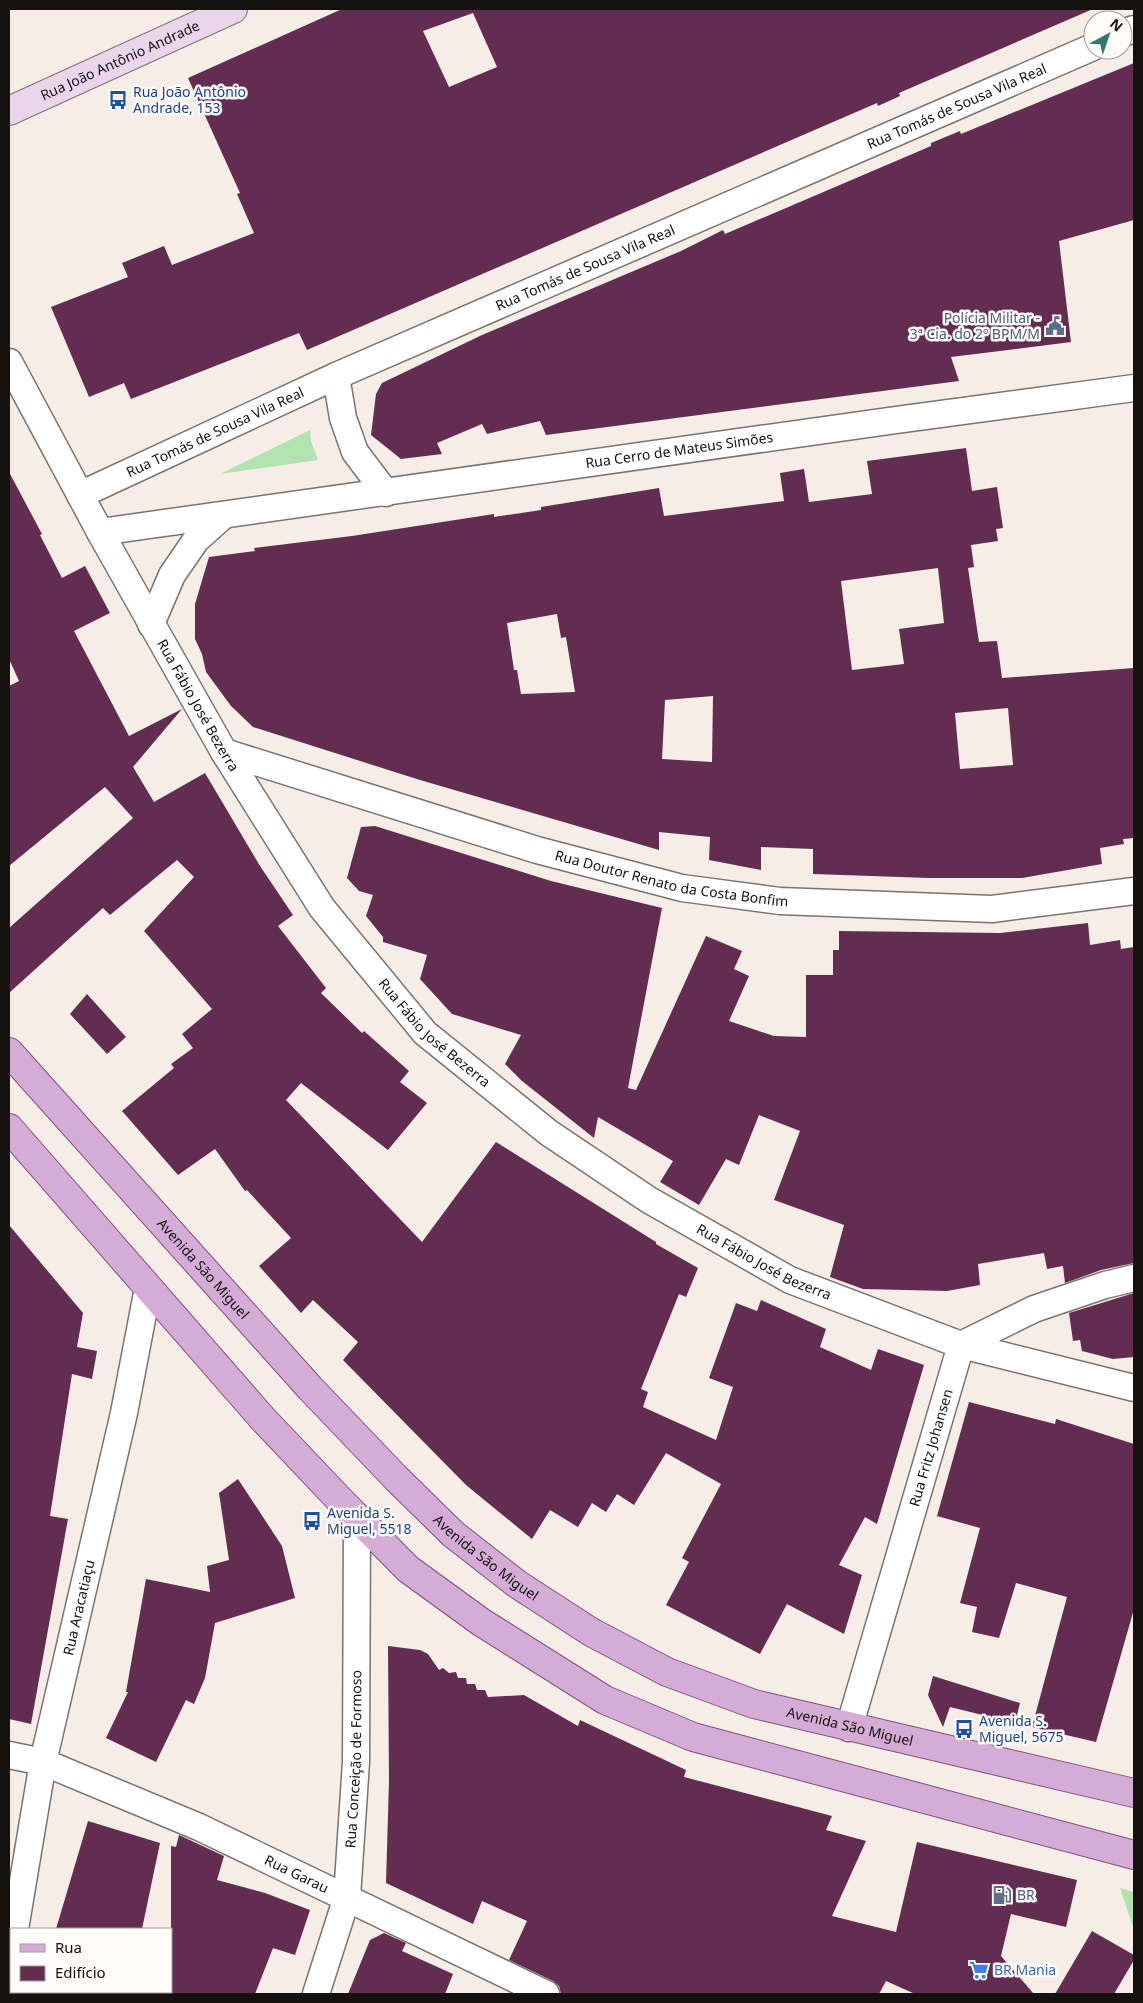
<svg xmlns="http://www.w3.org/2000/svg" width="1143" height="2003" font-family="'Noto Sans',sans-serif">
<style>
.green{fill:#b1e4af}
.building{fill:#622d50;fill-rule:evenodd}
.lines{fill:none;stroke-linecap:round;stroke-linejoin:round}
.street-casing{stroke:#7b736e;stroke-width:29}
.secondary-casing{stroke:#7b736e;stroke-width:30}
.primary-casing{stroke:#7f517e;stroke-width:30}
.street{stroke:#fff;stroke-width:26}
.secondary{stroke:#ead5ea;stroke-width:28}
.primary{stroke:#d4acd6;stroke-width:28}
.labels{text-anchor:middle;stroke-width:5;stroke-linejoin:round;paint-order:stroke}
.street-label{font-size:14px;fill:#14110f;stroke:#fffbf9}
.transit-label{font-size:14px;fill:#164399;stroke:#fffbf9;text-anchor:start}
.service-label{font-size:14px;fill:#4e5e75;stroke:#fffbf9;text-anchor:end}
.shop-label{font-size:14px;fill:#366cbe;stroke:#fffbf9;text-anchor:start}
</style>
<rect width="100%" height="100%" fill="#f6ede7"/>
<path class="green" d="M310,430L311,441L318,460L220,474Z
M1120,1888L1134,1892V1930Z"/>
<path class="building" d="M342,9H1093L899,93L900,96L878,106L877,103L307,350L299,333L131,399L124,383L89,397L51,307L128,277L122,263L164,246L172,265L254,233L237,194L240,193L188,78ZM473,13L497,67L449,87L423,31Z
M1134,63V220L1059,241L1071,342L951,357L959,381L546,435L540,421L487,434L482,424L437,443L442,454L401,459L371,435L376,394L382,383L482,335L681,251L723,230L725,234L931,146V143L960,131L961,134Z
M966,448L972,491L997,487L1003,528L996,529L998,541L971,545L974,567L968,568L979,642L997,641L1002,678L1134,668V838L1123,839L1124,844L1100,848L1102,864L1022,878H929L813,874V849L761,847V870L709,860L710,837L659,832V850L420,780L253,727L231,706L206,672L202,654L195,639V604L209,557L255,551L254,548L352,536L494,514V517L541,510V507L659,488L664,516L784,501L780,473L804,469L809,502L872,494L867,461ZM938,568L944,623L899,629L904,664L852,670L841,581ZM557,614L561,638L566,637L575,692L521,694L517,670H514L507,623ZM713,696L712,762L662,759L665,700ZM1008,708L1013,765L960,769L955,713Z
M9,472L42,534L40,535L62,578L85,566L110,613L74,631L129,736L182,709L133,767L154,802L205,773L260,866L293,915L278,926L326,988L321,993L362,1033L364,1031L409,1071L400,1082L427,1103L388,1150L301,1083L286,1100L422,1242L496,1142L656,1242V1244L698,1268L686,1297L679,1294L641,1389L648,1392L643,1407L716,1440L733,1387L709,1378L736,1303L757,1311L761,1300L826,1329L820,1347L871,1370L878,1349L924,1365L877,1524L865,1517L839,1565L862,1575L844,1634L787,1604L760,1654L666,1605L689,1562L682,1558L721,1484L666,1453L634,1505L617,1494L606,1512L592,1503L578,1527L550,1510L532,1539L466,1485L343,1360L358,1342L313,1300L301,1313L259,1266L291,1238L247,1190L245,1191L215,1149L178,1175L122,1111L174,1068L171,1064L193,1048L182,1034L212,1009L144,931L194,877L177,860L110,915L103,908L9,993V928L133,818L105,787L9,866V686L19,681L9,659Z
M375,826L551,881L662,908L628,1088L636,1090L706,936L742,951L734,969L749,976L729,1021L774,1036L806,1037V975H833V950H839V931L1000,933L1088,923L1090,945L1120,940L1121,949L1134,947V1263L1101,1270L1065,1283L1063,1266L1047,1269L1044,1253L978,1264L980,1285L947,1291L863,1289L830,1277L844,1225L774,1200L800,1131L759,1115L739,1165L726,1159L699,1205L660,1182L673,1161L598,1117L594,1138L522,1081L505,1064L521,1035L452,1014L420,979L427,955L383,942V937L366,916L373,895L359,891L347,878L361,827Z
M87,994L126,1037L107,1054L70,1014Z
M9,1225L83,1313L77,1347L97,1351L92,1379L72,1374L50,1516L68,1519L31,1724L9,1719Z
M1134,1293V1357L1113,1359L1082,1351L1080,1340L1073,1341L1069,1313Z
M969,1402L1055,1424L1056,1419L1134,1444V1609L1096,1742L1032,1727L1067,1597L1016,1583L999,1638L972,1632L977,1607L960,1603L980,1528L937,1516Z
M238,1479L282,1546L295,1598L215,1623L205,1678L194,1704L186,1700L156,1762L106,1738L128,1692H126L146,1579L210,1592L207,1566L229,1560L219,1493Z
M388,1646L420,1650L428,1654L439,1670L443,1668L449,1673L456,1672L458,1678H466L467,1684H475L477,1690H485L488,1697L524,1695L578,1726L580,1720L686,1770L684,1777L832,1816L826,1830L866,1841L832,1916L896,1932L917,1842L1077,1880L1066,1927L1011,1914L1001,1956L1034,1994H915L886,1981L879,1994H561L559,1986L553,1981L509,1960L527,1921L482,1901L473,1924L386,1883L389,1781Z
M933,1676L1020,1703L1015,1723L950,1707L943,1727L928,1695Z
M88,1821L160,1843L142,1929H56Z
M179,1835L224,1856L217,1880L265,1893L310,1910L295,1955L273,1948L255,1994H171V1846L176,1847Z
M1092,1931L1134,1955V1960L1114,1994H1055Z
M384,1933L406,1943L402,1951L453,1974L445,1994H348L370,1940Z"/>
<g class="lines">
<g class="street-casing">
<g id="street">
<path d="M1123,33L1134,29"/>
<path id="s1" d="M9,362L100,532L224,752L322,908L425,1033L549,1133L649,1200L790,1280L961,1345L1134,1388"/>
<path d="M336,376L343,418L355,452L386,493"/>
<path id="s2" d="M80,495L336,376L1093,47"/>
<path id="s3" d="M100,532C445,484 789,433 1134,388"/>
<path d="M151,624L172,575L196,540L224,515"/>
<path id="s4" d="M224,752L537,850L682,888L780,901L992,909L1134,891"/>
<path id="s5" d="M849,1728L961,1345L1034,1309L1105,1285L1134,1278"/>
<path id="s6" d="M9,1755L43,1762L199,1827L546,1994"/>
<path id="s7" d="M15,1929L43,1762L124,1413L148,1288"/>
<path d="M9,1970L11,1955"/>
<path id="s8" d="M316,1994L347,1897L356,1762L357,1519"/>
</g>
</g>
<g class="secondary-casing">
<g id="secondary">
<path id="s9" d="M9,111L233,9"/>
</g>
</g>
<g class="primary-casing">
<g id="primary">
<path id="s10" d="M9,1052L310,1388L396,1478L453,1534L517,1584L591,1632L667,1672L754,1704L1134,1793"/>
<path d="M9,1128L263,1419L337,1497L408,1569L481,1622L605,1700L693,1737L1134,1855"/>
</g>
</g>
<use href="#street" class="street"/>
<use href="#secondary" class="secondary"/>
<use href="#primary" class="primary"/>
</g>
<defs>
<g id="bus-bare" transform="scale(1.5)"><path d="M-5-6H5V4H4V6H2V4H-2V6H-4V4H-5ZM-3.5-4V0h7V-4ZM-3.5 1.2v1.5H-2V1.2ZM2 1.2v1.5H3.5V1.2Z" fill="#1a4fb4" stroke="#fffbf9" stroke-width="2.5" paint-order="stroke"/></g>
<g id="civic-bare" transform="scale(1.5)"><path d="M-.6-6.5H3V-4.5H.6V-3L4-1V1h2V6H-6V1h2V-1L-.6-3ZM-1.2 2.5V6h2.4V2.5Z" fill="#5c6f8a" stroke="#fffbf9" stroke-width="2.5" paint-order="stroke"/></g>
<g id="fuel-bare" transform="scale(1.5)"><path d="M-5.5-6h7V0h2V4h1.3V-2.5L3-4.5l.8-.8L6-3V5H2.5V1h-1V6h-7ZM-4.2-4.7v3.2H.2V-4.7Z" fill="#5c6f8a" stroke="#fffbf9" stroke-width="2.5" paint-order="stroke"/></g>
<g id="supermarket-bare" transform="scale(1.5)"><path d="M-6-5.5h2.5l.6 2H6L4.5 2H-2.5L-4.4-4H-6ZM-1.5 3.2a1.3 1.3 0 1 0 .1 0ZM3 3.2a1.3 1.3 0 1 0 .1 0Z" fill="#3f7fe0" stroke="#fffbf9" stroke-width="2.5" paint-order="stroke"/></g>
</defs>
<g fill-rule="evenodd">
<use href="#bus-bare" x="118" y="100"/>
<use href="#civic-bare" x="1055" y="326"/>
<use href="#bus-bare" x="312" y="1521"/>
<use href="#bus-bare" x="964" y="1729"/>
<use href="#fuel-bare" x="1002" y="1895"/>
<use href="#supermarket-bare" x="979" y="1970"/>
</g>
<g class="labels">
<g class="street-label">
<text dy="5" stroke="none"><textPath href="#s9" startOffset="122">Rua João Antônio Andrade</textPath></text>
<text dy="5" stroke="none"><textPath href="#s2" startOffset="959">Rua Tomás de Sousa Vila Real</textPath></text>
<text dy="5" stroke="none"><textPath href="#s2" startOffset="554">Rua Tomás de Sousa Vila Real</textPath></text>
<text dy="5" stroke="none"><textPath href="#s2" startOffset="149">Rua Tomás de Sousa Vila Real</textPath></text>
<text dy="5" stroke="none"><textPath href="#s3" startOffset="585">Rua Cerro de Mateus Simões</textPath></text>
<text dy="5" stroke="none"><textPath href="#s1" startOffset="392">Rua Fábio José Bezerra</textPath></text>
<text dy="5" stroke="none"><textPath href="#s4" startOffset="466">Rua Doutor Renato da Costa Bonfim</textPath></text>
<text dy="5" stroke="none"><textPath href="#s1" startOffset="798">Rua Fábio José Bezerra</textPath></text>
<text dy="5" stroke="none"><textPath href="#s1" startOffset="1202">Rua Fábio José Bezerra</textPath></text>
<text dy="5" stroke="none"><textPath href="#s10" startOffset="291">Avenida São Miguel</textPath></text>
<text dy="5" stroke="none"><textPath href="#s5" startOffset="292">Rua Fritz Johansen</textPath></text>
<text dy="5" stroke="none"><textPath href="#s10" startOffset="696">Avenida São Miguel</textPath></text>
<text dy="5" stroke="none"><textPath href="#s7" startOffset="328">Rua Aracatiaçu</textPath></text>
<text dy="5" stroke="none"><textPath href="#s10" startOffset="1102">Avenida São Miguel</textPath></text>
<text dy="5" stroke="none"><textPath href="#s8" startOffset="240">Rua Conceição de Formoso</textPath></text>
<text dy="5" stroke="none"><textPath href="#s6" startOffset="312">Rua Garau</textPath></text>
</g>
<g class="transit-label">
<text x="133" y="97">Rua João Antônio<tspan x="133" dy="16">Andrade, 153</tspan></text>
<text x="327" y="1518">Avenida S.<tspan x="327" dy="16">Miguel, 5518</tspan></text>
<text x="979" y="1726">Avenida S.<tspan x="979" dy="16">Miguel, 5675</tspan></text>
</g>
<g class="service-label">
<text x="1040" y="323">Polícia Militar -<tspan x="1040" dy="16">3ª Cia. do 2º BPM/M</tspan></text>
<text x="1017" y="1900" text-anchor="start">BR</text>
</g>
<g class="shop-label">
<text x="994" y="1975">BR Mania</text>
</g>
</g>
<rect width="1143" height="2003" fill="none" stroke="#14110f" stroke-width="20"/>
<rect x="10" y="1928" width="162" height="65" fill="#fffbf9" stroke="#a19d9b"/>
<rect x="20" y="1944" width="25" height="8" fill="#d4acd6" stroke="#a19d9b"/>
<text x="55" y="1953" font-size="15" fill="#14110f">Rua</text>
<rect x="20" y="1966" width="25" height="15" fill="#622d50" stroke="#a19d9b"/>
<text x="55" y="1978" font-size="15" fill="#14110f">Edifício</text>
<g transform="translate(1108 35) rotate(40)"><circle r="24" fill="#fffbf9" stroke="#a19d9b"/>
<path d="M0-4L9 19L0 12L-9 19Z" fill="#31776c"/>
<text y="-8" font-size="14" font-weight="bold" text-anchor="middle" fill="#14110f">N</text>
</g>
</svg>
